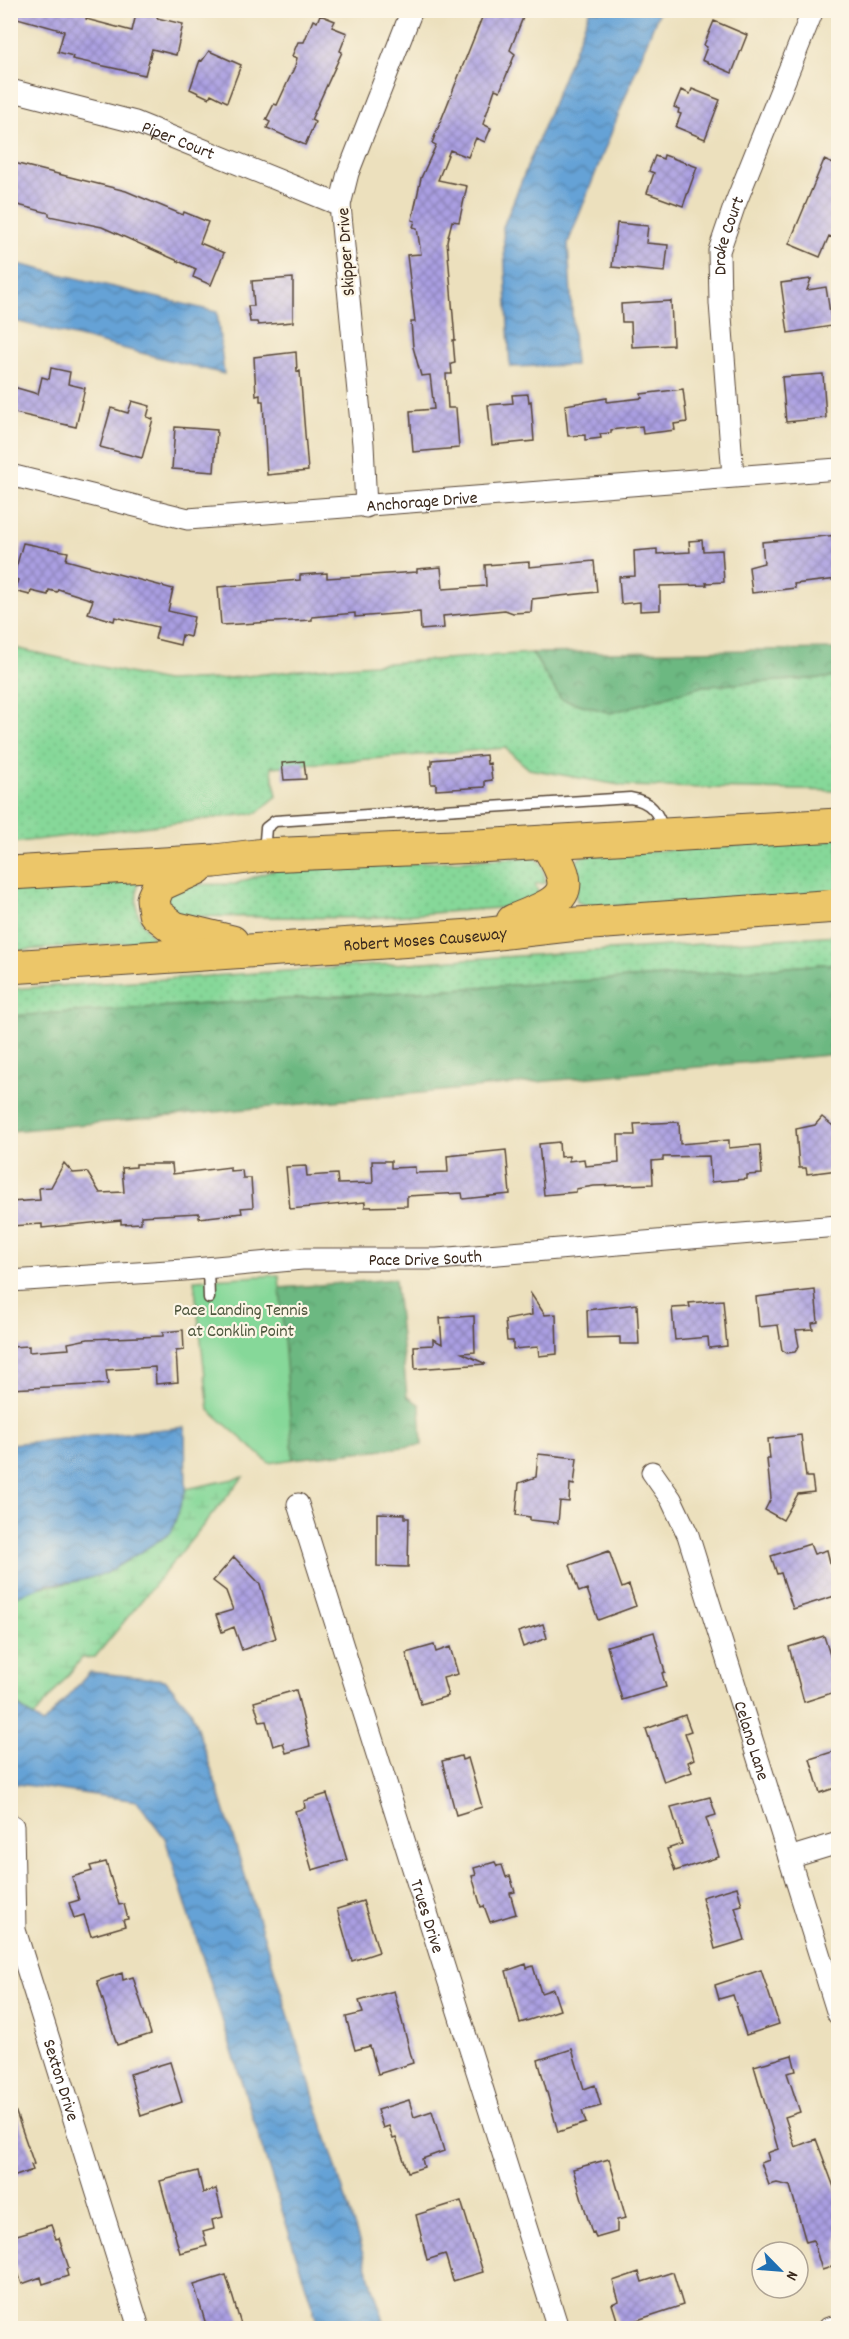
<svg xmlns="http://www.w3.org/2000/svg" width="849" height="2339" font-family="Dekko,sans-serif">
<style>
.grass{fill:url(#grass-dots);stroke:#60815c;stroke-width:1.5}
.forest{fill:url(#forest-crowns);stroke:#547150;stroke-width:1.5}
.wetland{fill:url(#wetland-marsh);stroke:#60815c;stroke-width:1.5}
.green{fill:#86d899;stroke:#60815c;stroke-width:1.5}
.water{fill:url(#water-waves);stroke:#50667a;stroke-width:1.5}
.building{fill:url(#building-cross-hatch)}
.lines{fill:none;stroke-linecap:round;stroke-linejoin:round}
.lane-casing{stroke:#564536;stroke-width:13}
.street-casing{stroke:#564536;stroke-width:23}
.highway-casing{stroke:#564536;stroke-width:35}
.lane{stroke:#fff;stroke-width:10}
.street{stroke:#fff;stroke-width:21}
.highway{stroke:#ecc669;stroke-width:33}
.labels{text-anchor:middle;stroke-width:4.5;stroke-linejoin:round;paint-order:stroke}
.street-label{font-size:18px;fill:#3b2a1e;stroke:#fcf5e5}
.park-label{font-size:18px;fill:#4e563d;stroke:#fcf5e5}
</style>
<defs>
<pattern id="grass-dots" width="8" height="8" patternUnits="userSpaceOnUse" patternTransform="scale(1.5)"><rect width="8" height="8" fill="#86d899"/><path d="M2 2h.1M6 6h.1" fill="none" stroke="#75ba83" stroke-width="1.8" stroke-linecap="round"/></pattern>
<pattern id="forest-crowns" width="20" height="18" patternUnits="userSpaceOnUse" patternTransform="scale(1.5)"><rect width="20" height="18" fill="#6cb881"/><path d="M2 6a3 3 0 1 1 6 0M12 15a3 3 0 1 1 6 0" fill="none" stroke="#5a9669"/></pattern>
<pattern id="wetland-marsh" width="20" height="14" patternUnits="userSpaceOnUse" patternTransform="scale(1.5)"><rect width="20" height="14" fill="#86d899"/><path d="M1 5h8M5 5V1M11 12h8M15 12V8" fill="none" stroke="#75ba83"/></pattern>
<pattern id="water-waves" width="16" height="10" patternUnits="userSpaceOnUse" patternTransform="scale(1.5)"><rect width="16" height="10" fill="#65a2d6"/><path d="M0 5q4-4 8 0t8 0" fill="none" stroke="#5484ad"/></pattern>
<pattern id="building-cross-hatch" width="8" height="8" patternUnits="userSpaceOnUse" patternTransform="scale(1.5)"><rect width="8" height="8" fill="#aa9fe2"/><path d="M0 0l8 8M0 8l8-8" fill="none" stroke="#8c82b7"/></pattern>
</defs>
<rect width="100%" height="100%" fill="#fcf5e5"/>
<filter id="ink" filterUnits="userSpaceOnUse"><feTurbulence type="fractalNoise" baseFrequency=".0167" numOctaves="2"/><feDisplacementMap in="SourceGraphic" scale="12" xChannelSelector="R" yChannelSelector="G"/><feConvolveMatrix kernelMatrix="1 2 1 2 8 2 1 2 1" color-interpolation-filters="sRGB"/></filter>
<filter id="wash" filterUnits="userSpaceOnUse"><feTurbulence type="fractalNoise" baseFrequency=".008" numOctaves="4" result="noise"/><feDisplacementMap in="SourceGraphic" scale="24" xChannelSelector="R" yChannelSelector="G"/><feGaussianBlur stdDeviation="1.35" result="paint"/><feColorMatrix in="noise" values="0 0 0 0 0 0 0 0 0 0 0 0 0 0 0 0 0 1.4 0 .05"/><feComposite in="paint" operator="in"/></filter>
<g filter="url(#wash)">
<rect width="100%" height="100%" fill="#ece0bd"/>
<path class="grass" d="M10,647L165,681L220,679L318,668L532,653L561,699L611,713L703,686L838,677V791L625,786L529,769L505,748L271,767L277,796L257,813L11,843Z
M838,838V896L591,907L577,902L571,866L582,856Z
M535,857L542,865L546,883L535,884L541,900L536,905L367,918L176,916L163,893L171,885L235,884L274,870Z
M139,875C135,908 133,916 156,941L11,951V883Z
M838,935V963L697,974L11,1016V989Z"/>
<path class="forest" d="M838,649V677L703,686L611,713L561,699L532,653Z
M838,963V1054L11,1131V1016L697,974Z
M395,1279L407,1396L420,1405L422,1445L293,1459L280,1288Z"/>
<path class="wetland" d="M243,1477L95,1657L82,1658L34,1717L19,1706L11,1709L10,1602C28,1582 58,1588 80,1580C110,1570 142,1548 171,1533L186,1489Z"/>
<path class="green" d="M279,1275L293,1459L269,1463L209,1410L194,1280Z"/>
<path class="water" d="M590,11H659L568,243L575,365L510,367L503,227Z
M10,262L217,312L224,374L11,320Z
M185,1427L186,1489L171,1533L107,1573L79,1581L49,1584L16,1596L11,1602V1444Z
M90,1672L165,1680L191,1710L222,1802L386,2328H319L165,1838L137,1801L11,1783V1709L18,1706L43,1724Z"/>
<g id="blocks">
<path class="building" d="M10,10H88L86,19L132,31L137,10H159L157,18L183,24L176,55L152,49L145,75L72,59L73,56L58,52L64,31L10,16Z
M485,10H526L510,50L515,54L500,91L495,89L483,124L491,128L485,142L476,138L468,157L450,150L438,180L467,186L459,222L452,221L447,241L455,340H453L455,363L451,364L452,374H446L448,408H456L459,448L413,452L410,411L434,409L430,375L421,376L413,347L411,322H415L407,255L421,254L417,228L413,227L415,221L412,220L421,178L436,145L432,143Z
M320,15L335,21L332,27L347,33L340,51L342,52L311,120L315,122L305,145L267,128L270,122L266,120L274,104L277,105L295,66L297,58L292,56L298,42H304L313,20L317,22Z
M714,21L747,35L732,73L702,60L707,47L704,45Z
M209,51L241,65L227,102L211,94L209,98L190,89L200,60L202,61Z
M692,89L720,100L705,139L676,127L681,114L678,113L679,109L674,107L681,90L690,94Z
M664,155L697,167L683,206L647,193L654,173L649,171L655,156L663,159Z
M824,160L838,166V240L829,236L820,257L789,244Z
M10,162L126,191L183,215L184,212L208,222L200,243L224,253L211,285L193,277L196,269L102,227L49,216V213L10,203Z
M617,223L648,226L646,243L668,245L665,272L612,267Z
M293,278V322L258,325L257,322H250L248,306H254L252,281Z
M811,279L807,290L826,287L832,326L788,333L781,283Z
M671,301L673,345L632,347L631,322H622L621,304Z
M296,352L297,372L300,371L308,471L267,475L263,401H260V395L256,396L254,357Z
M51,368L70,372L68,384L85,388L76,427L10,412V386L38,394L42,377L49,379Z
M823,374L826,418L786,422L782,377Z
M683,389L687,422L674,424L675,430L643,434L642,426L611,430V433L600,434L601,438L585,440V435L568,436L565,405L607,398V402L642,398L641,394Z
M528,394L529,402L531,401L534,441L492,445L488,405L513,403L512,395Z
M132,401L150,406L147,417L153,419L142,458L100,447L111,408L128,413Z
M175,427L217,430L214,472L172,469Z
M838,535V579L794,584L795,588L752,593L749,567L764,563L762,542Z
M702,540L703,551L722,550L724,582L706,583L707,585L660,586V610L640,611V602L621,604L619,577L635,576L634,551L657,549V554L690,552L689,541Z
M23,543L68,552L66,560L173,589L168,611L194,617L190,637L182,635L180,645L155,639L158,627L115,617L114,621L88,613L93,600L58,589L57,592L49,590L48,595L31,591L30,595L14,591L18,580L13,578Z
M594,561L597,592L532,599L531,612L513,613L505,610L443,616L444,628L421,630L420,612L355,617V613L312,617V620L221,625L218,587L300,580V575L327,573V578L417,572V569L441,567L443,589L486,586L485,565L529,562V567Z
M486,755L487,764L490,763L492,780L485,781V787L436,790V784H431L430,766H432V760Z
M304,761L306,779L284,780L282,763Z
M822,1117L838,1130V1170L807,1174L806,1168H799L796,1129L815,1125Z
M679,1122L680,1144L729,1140V1148L760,1145L762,1174L747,1175V1179L711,1182L709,1156L663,1157V1160L652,1161L653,1184L594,1186L576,1189V1192L544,1195L539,1144L559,1142L560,1157L569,1156V1161L584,1159L585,1166L619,1163L618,1135H635L634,1124Z
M506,1150L510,1194L463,1199L462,1193L407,1196V1206L365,1207V1202L290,1209L286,1167L306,1166L307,1176L337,1174L338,1184L373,1183L372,1161H391V1168L415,1167V1173L448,1172L447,1156Z
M64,1163L73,1173L87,1172L100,1193L124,1192L122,1168L136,1167V1164H172L173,1174L230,1167V1171L242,1170L243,1178H251L253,1207L241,1208L242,1213L199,1218V1213L141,1216V1223L121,1224V1220L42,1228V1224L10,1226V1202L40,1200L39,1188L51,1187Z
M815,1290L818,1322L812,1323L813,1329L796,1330L799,1346L795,1352L787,1353L782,1350L778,1325L759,1327L756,1297Z
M531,1294L545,1315L556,1314L557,1354L539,1356L538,1347L513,1349V1341H507L505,1320L532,1315Z
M723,1300L727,1346L709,1348L708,1337L675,1340L672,1308L690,1307L689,1303Z
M637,1304L639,1344H620V1337L588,1338L587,1310Z
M474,1316L475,1352L462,1353L486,1364L415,1369L414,1346L433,1345V1339L442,1344L440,1318Z
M183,1330L184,1350L176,1351L178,1382L156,1384L155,1367L106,1370L108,1384L10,1389V1347L29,1346V1352L69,1349L68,1343L88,1339L163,1336V1332Z
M801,1435L806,1477H812L814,1492L798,1494L783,1520L765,1510L771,1498L767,1459H770L768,1439Z
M538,1454L577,1458L574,1485L570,1484L569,1502L560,1501L558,1523L530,1520V1517L516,1515L519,1483L536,1477Z
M377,1513L405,1514V1518H409L408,1567L377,1566Z
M810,1544L814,1554L827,1550L838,1595L793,1609L781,1573L777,1574L771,1556Z
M609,1551L622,1588L629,1585L636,1606L598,1620L587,1589L579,1592L570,1565Z
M234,1557L260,1584L276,1638L242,1650L234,1627L222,1632L216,1615L233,1610L226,1591L213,1581Z
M543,1624L547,1638L523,1647L518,1632Z
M654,1632L665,1672L662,1673L666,1687L622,1700L607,1646Z
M824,1636L838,1680V1691L804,1702L789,1647Z
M434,1645L436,1652L450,1647L458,1674L443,1678L448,1696L421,1704L406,1653Z
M296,1690L310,1746L286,1753L283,1743L273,1746L266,1721L260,1722L254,1702Z
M685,1715L691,1731L685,1733L694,1759L688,1762L692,1772L664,1782L646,1729Z
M838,1750V1787L820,1793L810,1759Z
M461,1756L462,1760L468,1758L482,1807L456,1815L442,1761Z
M327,1794L347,1860L312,1870L295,1811L305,1808L304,1801Z
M710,1797L716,1815L706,1818L719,1857L675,1871L667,1849L682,1844L671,1807Z
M106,1862L119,1905L124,1904L128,1919L123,1920L125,1926L91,1936L84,1915L74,1918L69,1903L79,1900L72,1877L92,1871L90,1866Z
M495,1862L497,1866L502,1865L506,1877L510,1876L515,1892L510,1893L516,1914L490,1922L484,1906L481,1907L472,1876L476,1875L474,1868Z
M737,1887L742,1905L735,1907L745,1940L715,1949L702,1897Z
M363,1901L379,1952L352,1961L337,1909Z
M526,1964L527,1968L533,1966L541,1993L553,1989L560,2010L520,2023L506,1971Z
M761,1970L779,2024L746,2035L733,1995L719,1999L715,1985Z
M122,1973L123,1980L133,1977L151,2034L117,2045L97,1981Z
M394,1991L413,2063L378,2074L370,2046L355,2050L346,2017L363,2013L359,2001Z
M572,2049L584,2089L595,2085L601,2106L582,2111L586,2123L558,2132L538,2060Z
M792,2055L796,2071L787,2073L800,2112L785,2117L795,2147L816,2139L838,2198V2265L822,2270L813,2240L806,2242L790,2186L777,2183L769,2185L761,2163L769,2160L767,2153L778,2149L754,2066Z
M170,2062L182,2102L141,2116L130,2074Z
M409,2100L414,2117L432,2111L444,2151L422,2159L424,2167L408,2172L396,2138L393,2139L389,2126L383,2128L377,2110Z
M13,2104L34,2164L31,2165L33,2170L10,2178V2105Z
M609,2159L626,2218L617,2220V2232L596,2238L594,2232L592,2233L573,2169Z
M198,2171L203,2193L216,2189L223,2217L212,2220L214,2229L203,2232L207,2246L180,2253L160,2181Z
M461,2201L483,2272L453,2281L445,2254L427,2260L416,2215Z
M51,2225L56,2239L59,2238L69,2268L66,2269L68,2276L43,2284L41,2277L22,2284L10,2251V2237Z
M639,2272L642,2282L673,2272L683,2305L619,2326L612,2304L619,2301L613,2281Z
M226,2275L242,2328H207L194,2285Z"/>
</g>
</g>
<g filter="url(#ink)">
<use href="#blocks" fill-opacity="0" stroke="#564536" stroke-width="1.5"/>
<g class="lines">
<g class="lane-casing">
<path id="lane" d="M264,852L266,828L275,821L630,798C651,801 658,812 664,832
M208,1268L209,1298"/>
</g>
<g class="street-casing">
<g id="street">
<path id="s1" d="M10,90L135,122L340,205"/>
<path id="s2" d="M10,475L188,519L838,469"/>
<path id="s3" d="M733,476L720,303L719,251L734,207L813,10"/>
<path d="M366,507L363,444L340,205L348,173L412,10"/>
<path id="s4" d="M10,1281L184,1270L302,1259H437L838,1226"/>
<path id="s5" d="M652,1472L671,1499L688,1535L838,2014"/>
<path id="s6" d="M298,1504L558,2328"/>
<path id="s7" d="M13,1826L15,1930L139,2328"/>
<path d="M789,1858L838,1843"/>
<path d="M829,2328L838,2326"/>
</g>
</g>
<g class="highway-casing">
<g id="highway">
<path d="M197,868L159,885L153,899L155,913L174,928L232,942"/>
<path d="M10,873L215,861L264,855L477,846L838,825"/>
<path d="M513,921C563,901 581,894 545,842"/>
<path id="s8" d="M10,967L472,936L577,924L838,906"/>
</g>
</g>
<use href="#lane" class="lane"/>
<use href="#street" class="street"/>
<use href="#highway" class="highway"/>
</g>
</g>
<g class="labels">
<g class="street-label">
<text dy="6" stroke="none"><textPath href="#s1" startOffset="176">Piper Court</textPath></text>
<text dy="6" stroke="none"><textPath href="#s3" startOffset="242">Drake Court</textPath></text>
<text transform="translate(345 252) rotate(-94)" y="6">Skipper Drive</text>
<text dy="6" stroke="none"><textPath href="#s2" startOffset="418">Anchorage Drive</textPath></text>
<text dy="6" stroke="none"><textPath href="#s8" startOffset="416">Robert Moses Causeway</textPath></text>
<text dy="6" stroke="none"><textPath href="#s4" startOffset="416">Pace Drive South</textPath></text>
<text dy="6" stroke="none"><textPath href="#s5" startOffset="288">Celano Lane</textPath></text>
<text dy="6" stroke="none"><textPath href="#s6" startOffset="432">Trues Drive</textPath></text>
<text dy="6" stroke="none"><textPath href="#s7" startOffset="261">Sexton Drive</textPath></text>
</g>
<g class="park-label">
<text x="241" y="1315">Pace Landing Tennis<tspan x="241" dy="21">at Conklin Point</tspan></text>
</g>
</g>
<rect width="849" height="2339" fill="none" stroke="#fcf5e5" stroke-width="36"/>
<g transform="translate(780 2270) rotate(115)"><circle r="28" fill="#fcf5e5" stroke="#afa495" stroke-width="1.5"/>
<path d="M0-4.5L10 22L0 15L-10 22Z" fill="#1f6fb2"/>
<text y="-9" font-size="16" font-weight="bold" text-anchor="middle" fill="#3b2a1e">N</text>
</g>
</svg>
